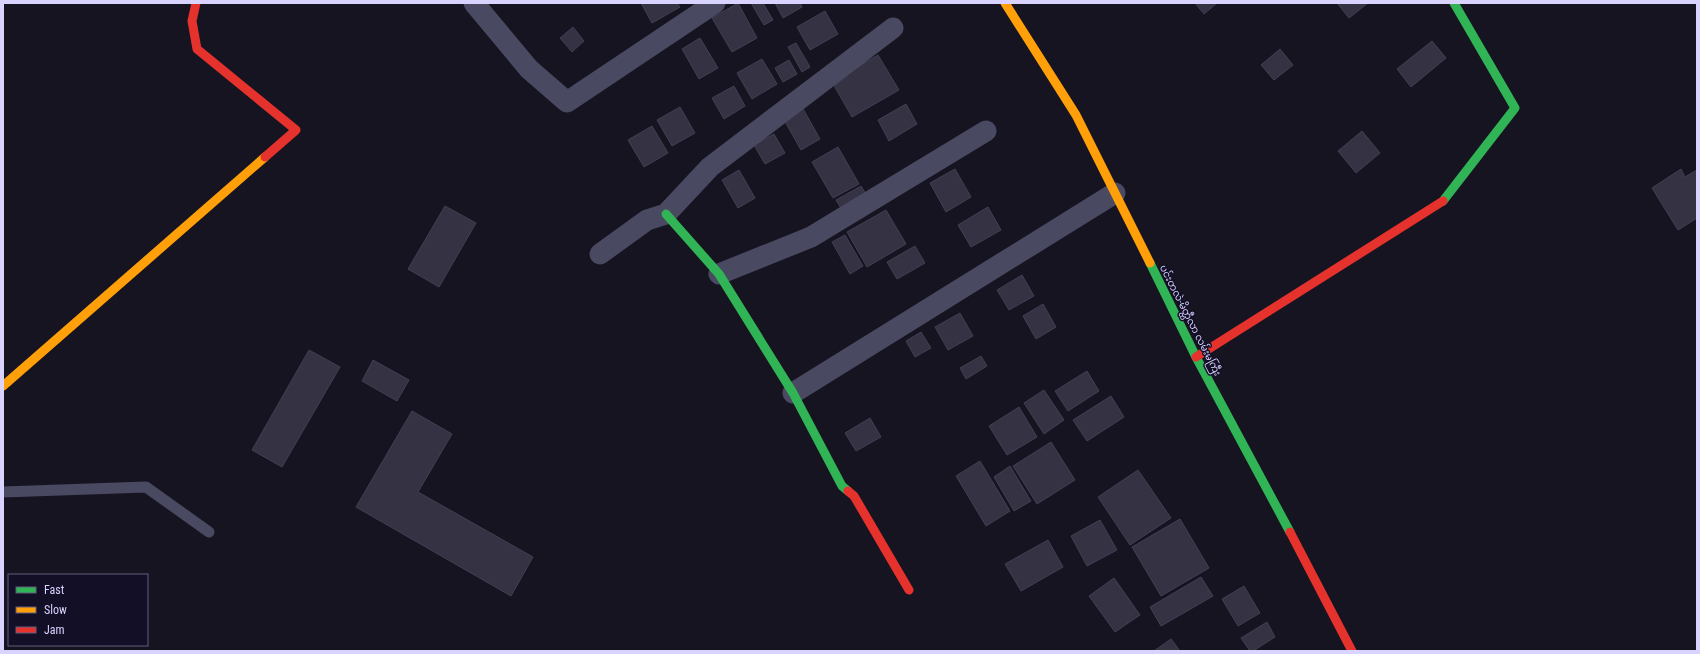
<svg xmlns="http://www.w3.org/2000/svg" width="1700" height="654" font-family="'Roboto Condensed','Noto Sans Myanmar',sans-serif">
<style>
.building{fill:#343243;stroke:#433f54}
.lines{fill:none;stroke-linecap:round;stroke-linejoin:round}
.lane{stroke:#4a4962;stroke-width:11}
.street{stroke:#4a4962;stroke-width:21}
.fast{stroke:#30b455;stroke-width:9}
.slow{stroke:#ff9f0a;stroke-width:9}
.jam{stroke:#e5322d;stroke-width:9}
.labels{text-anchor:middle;stroke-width:3;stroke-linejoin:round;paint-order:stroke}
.street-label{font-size:10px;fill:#d9d4ff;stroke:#130f26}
</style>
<rect width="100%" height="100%" fill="#161421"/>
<path class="building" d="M641,3H677L680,7L652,23Z
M738,3L757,38L732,52L712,18Z
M751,3H763L773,20L764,25Z
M775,3H800L802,7L783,18Z
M1195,3H1217L1204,14Z
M1337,3H1368L1349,18Z
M825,11L838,34L810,50L797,27Z
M573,27L584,41L572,52L560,38Z
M700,38L718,68L699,79L682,49Z
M1432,41L1446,58L1411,87L1397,69Z
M796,43L810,67L802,72L788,47Z
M1280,49L1293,65L1274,80L1261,65Z
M878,55L899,90L852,117L832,82Z
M762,59L777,84L752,99L737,73Z
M789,60L797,74L783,82L775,68Z
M734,86L745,106L724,119L712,98Z
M906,104L917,124L889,141L878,120Z
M680,107L695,133L672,146L657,120Z
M802,107L820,139L801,150L783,118Z
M652,126L668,153L644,167L628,140Z
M1362,131L1380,153L1356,173L1338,151Z
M774,134L785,153L765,164L754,145Z
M838,147L859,184L833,198L812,162Z
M955,169L971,197L946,212L930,183Z
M1681,169L1685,177L1697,170V218L1678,230L1652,188Z
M739,170L755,198L738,208L722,180Z
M861,186L869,199L844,213L836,200Z
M445,206L476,223L439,287L408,269Z
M988,207L1001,230L971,247L958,225Z
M886,210L906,244L867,267L847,232Z
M845,235L863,266L850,274L832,242Z
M915,246L925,263L897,279L887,262Z
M1022,275L1034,296L1009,310L997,290Z
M1043,304L1056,327L1036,339L1023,316Z
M960,313L973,336L948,350L935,327Z
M921,332L931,348L915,357L906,341Z
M309,350L340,367L282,467L252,450Z
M981,356L987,366L966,379L960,368Z
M373,360L409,380L397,401L362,381Z
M1087,371L1099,391L1068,411L1055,391Z
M1044,390L1064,420L1044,434L1024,403Z
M1111,396L1124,417L1087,441L1073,420Z
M1019,407L1037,437L1007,455L989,426Z
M412,411L452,434L418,492L533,557L511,596L356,507Z
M870,418L881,437L856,451L845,433Z
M1051,442L1075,480L1037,504L1013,466Z
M980,461L1010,511L986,526L956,476Z
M1010,466L1031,501L1014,511L994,477Z
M1138,470L1171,518L1130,545L1098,497Z
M1180,519L1209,568L1161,596L1132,547Z
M1100,520L1117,550L1087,566L1071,536Z
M1048,540L1063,567L1021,591L1005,564Z
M1201,577L1213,596L1161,626L1150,607Z
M1114,578L1140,615L1115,632L1089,596Z
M1244,586L1260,613L1238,626L1222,599Z
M1267,622L1275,637L1253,651H1250L1241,638Z
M1171,639L1180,651H1154Z"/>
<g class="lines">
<path class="lane" d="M3,492L146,487L209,532"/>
<path class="street" d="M474,3L529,69L567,102L715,3
M600,254L647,220L666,214L710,167L893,28
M719,274L811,237L986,131
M793,393L1115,193"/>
<path class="fast" d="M1443,201L1515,108L1454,3
M666,214L719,274L793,393L842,486L848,491
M1150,263L1196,357L1290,532"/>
<path class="slow" d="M1005,3L1076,115L1150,263
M3,386L265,157"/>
<path class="jam" d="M196,3L192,21L197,49L296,130L265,157
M1196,357L1443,201
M848,491L854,496L909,590
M1290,532L1352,651"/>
</g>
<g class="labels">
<g class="street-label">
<text transform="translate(1191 320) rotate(63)" y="4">ပင်းတလဲ-မိတ္ထီလာ လမ်းမကြီး</text>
</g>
</g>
<rect width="1700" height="654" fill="none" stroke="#d9d4ff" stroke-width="8"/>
<rect x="8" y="574" width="140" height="72" fill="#130f26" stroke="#625e7d"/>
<rect x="16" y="587" width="20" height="6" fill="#30b455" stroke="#625e7d"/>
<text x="44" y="594" font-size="12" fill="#d9d4ff">Fast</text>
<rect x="16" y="607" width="20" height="6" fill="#ff9f0a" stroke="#625e7d"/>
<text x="44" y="614" font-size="12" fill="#d9d4ff">Slow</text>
<rect x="16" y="627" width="20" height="6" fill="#e5322d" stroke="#625e7d"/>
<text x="44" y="634" font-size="12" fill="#d9d4ff">Jam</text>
</svg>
